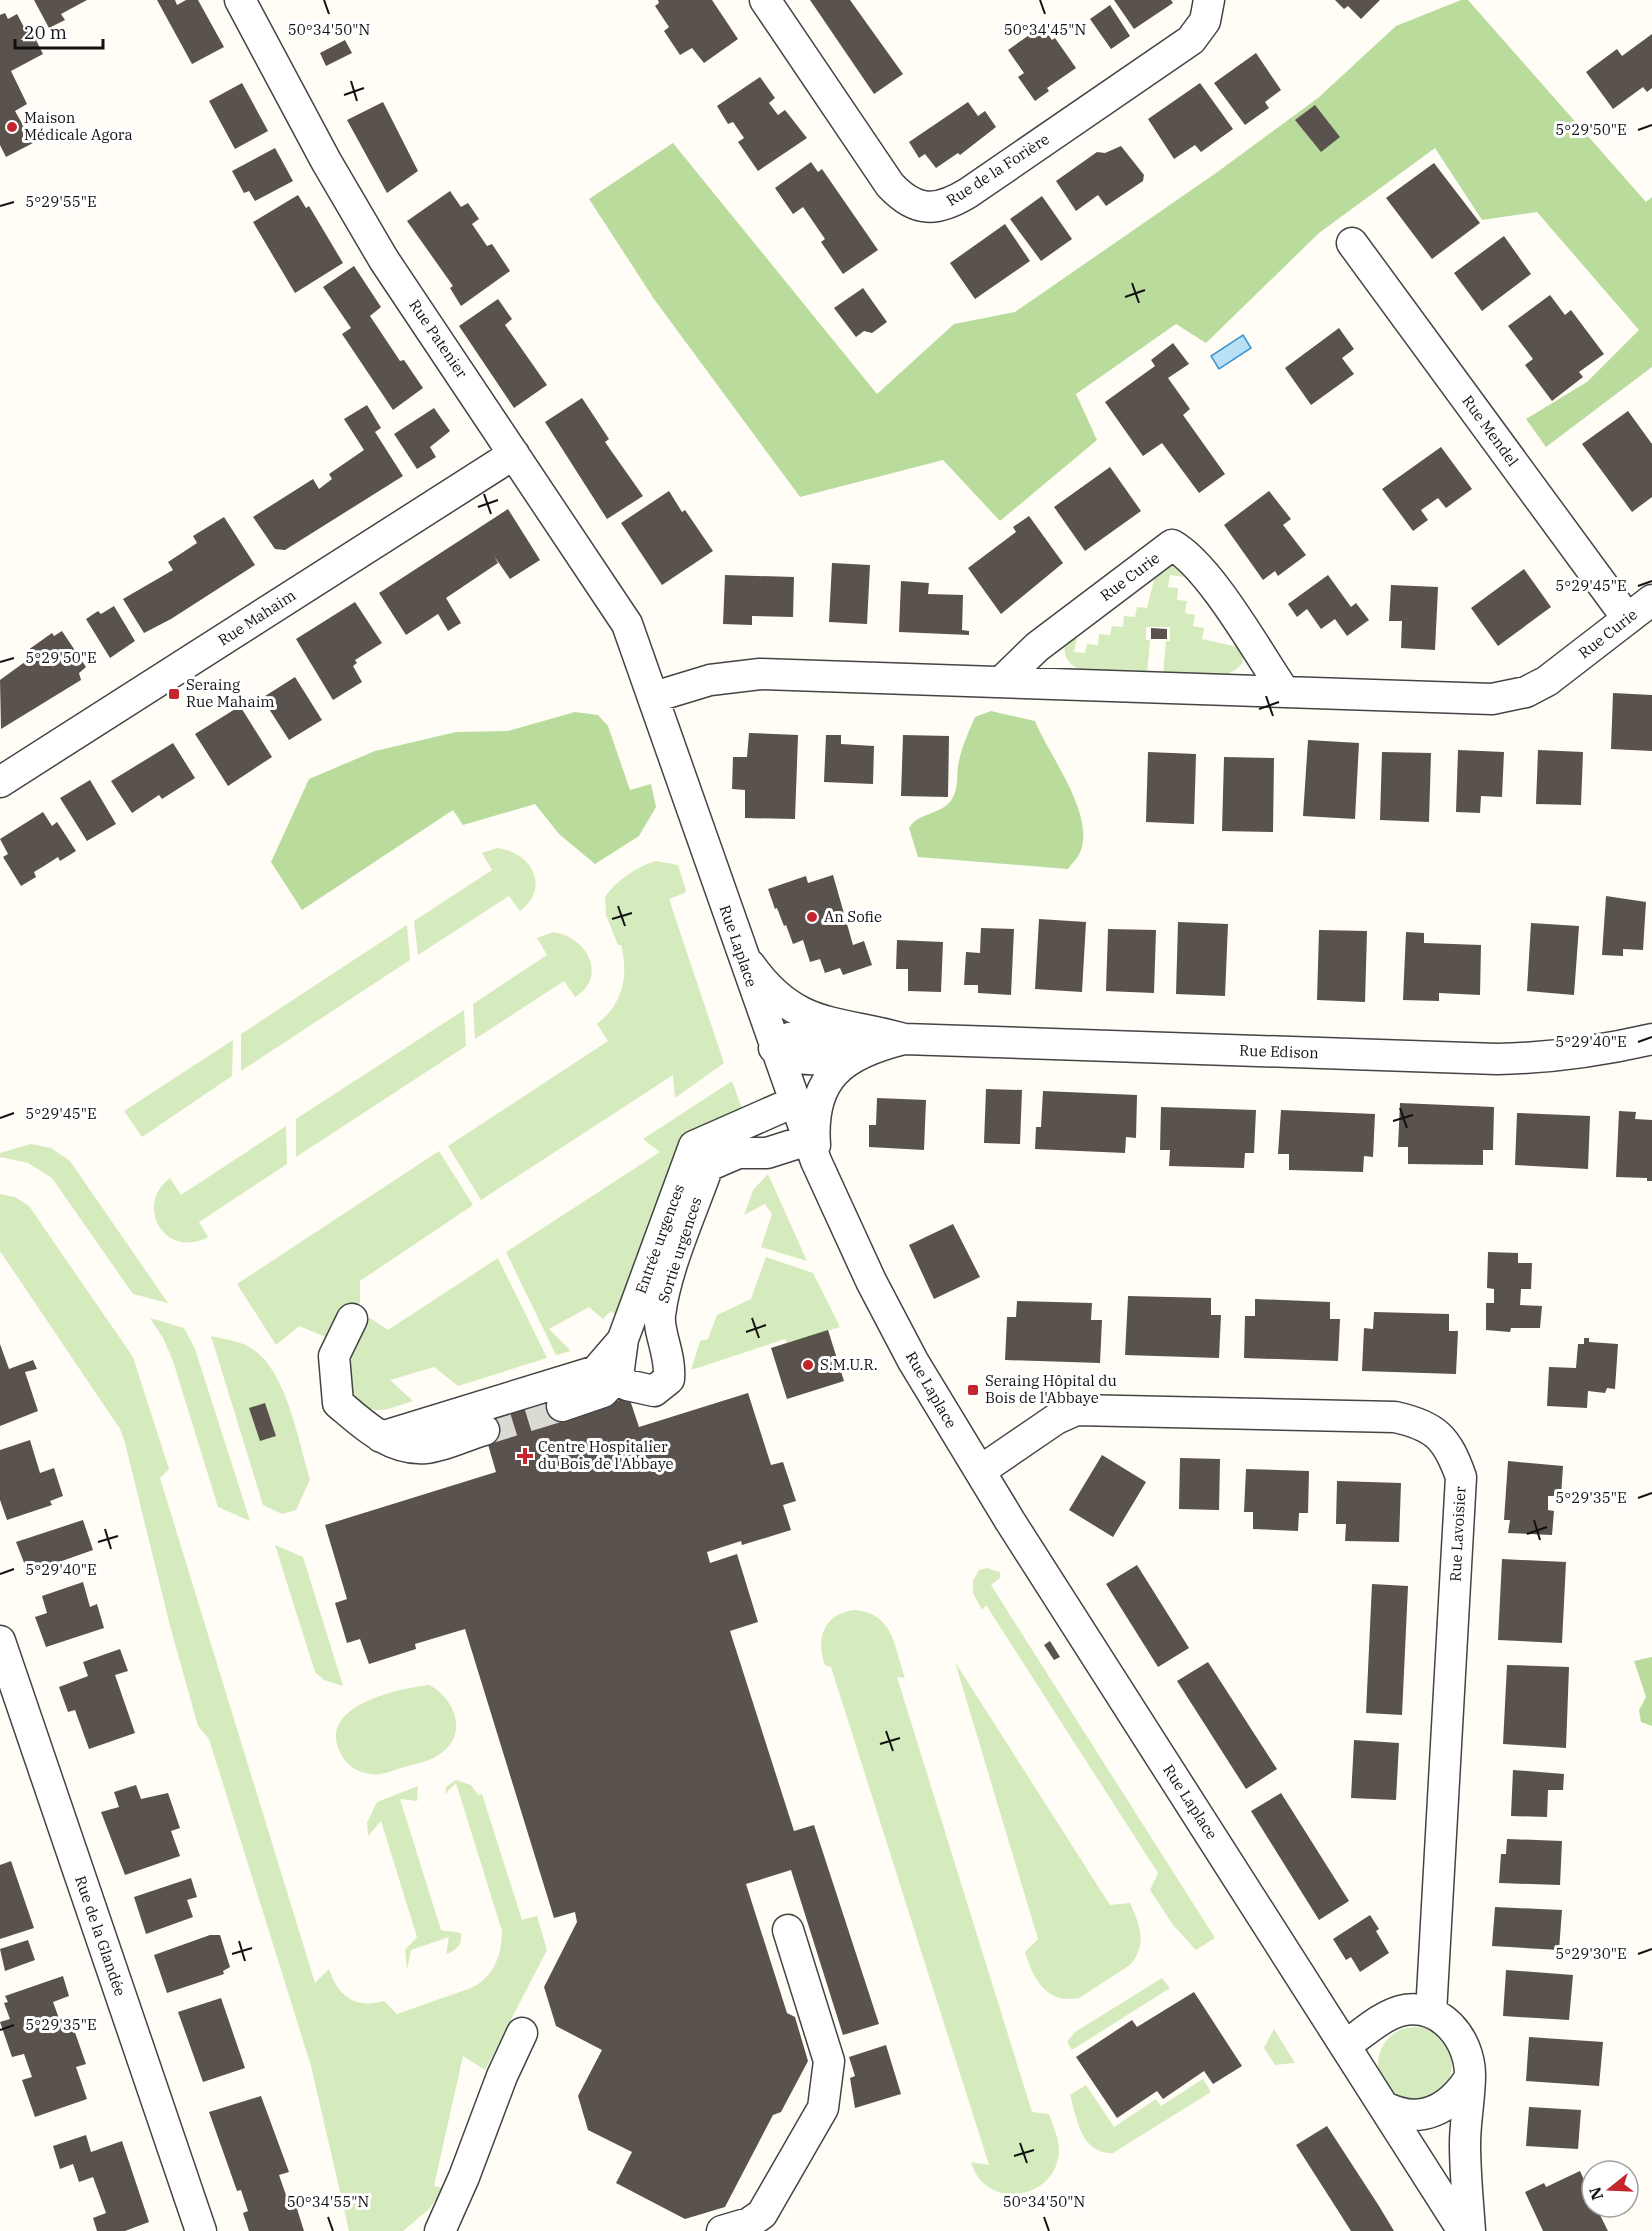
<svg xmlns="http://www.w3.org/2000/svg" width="1652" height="2231" font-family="'IBM Plex Serif',serif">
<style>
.green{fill:#d5ebbd}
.forest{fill:#b9dc9c}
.water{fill:#b9e0f7;stroke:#3f96cf;stroke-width:1.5}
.building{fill:#5a524d}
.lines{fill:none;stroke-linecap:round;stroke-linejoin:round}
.minor-tunnel{stroke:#dbdad3;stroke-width:30;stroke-dasharray:30 15;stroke-linecap:butt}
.minor-casing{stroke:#444;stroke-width:33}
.minor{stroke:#fff;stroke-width:30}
.ticks{fill:none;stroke:#111;stroke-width:2}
.poi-dot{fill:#c4262e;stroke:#fff;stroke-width:2}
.labels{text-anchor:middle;stroke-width:6;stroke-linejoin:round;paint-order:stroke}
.poi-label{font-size:15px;fill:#111;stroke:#fff;text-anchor:start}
.street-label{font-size:15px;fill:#111;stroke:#fff}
.ticks-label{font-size:15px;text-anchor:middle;fill:#111;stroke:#fff;stroke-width:6;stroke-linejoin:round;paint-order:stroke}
</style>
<rect width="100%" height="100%" fill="#fffdf5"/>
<path class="green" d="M1169,565L1178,567L1192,578L1170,575L1168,587L1178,588L1177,600L1187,601L1185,613L1195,615L1193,626L1204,628L1202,639L1242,648L1243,662C1227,685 1189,675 1163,674L1166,641H1170V627H1146V640H1150L1147,674C1121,673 1058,683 1065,642L1079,628L1074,652L1085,653L1087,644L1098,645L1099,634L1110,635L1112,626L1123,627L1124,616L1135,617L1137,607L1147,608L1156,572Z
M497,848C532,852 551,887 520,911L509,896L418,955L414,921L492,870L482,853Z
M656,861L678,865L686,890L685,893L669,899L724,1063L675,1098L673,1075L481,1200L448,1146L608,1041L597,1024C623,1004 629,975 621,945H618L606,915L605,897C617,880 636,867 656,861Z
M407,925L410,960L241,1071V1034Z
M553,932C586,936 609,976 575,997L564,981L475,1039L473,1004L547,955L537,938Z
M464,1010L466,1046L296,1157V1119Z
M233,1040L232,1076L142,1137L124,1111Z
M732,1081L743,1111L620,1318L611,1311L603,1319L589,1307L549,1329L571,1351L556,1355L506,1252L660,1152L643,1139Z
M286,1126L287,1164L199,1222L208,1237C166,1260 133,1206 170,1178L181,1195Z
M31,1144L51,1148L70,1161L168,1303L133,1294L52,1178L28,1163L0,1157V1153Z
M439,1151L473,1205L360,1281V1303L343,1316L328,1338L299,1326L276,1345L237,1284Z
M768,1174L807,1261L761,1247L772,1214L765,1204L744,1215L753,1190Z
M0,1194L15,1197L29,1206L133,1357L169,1469L160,1478L315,1983L329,1969C338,1997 356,2009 384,2001L397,2014L471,1988C494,1977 502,1955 502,1931L456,1783L445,1794L446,1787L456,1780L471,1785L478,1795L482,1794L522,1920L537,1916L547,1950L485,2070L463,2056L434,2186L444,2188L429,2209L403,2231H349L311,2066L209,1739L198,1726L170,1626L125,1443L120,1429L0,1251Z
M766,1257L813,1273L840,1327L787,1343L785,1339L691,1370L700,1341L708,1339L717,1315L751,1299Z
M498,1258L547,1358L458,1386L434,1367L390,1380L413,1401C402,1404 388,1411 376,1410C354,1408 343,1377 345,1358C347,1344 359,1326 370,1318L388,1330Z
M150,1318L184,1328L195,1349L250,1521L218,1507L173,1361L163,1338Z
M211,1336C223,1339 240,1341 251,1348C287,1370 298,1441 310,1480L296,1510L282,1514L263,1505Z
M275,1545L303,1557L343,1686L324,1680L315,1672Z
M987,1568L1000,1572V1578L991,1585L1215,1938L1196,1950L1173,1925L1150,1890L1158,1873L986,1605L982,1610L973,1593V1581L979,1570Z
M855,1610C894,1614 894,1646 905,1678L897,1677L1032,2112L1049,2114C1053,2125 1059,2139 1059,2151C1057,2200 985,2212 971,2162L989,2165L831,1667L825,1665C815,1639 824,1613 855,1610Z
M955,1662L1110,1905L1130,1903C1140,1925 1148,1945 1130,1965L1079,1998C1046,2005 1033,1978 1025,1952L1038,1939Z
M429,1685C455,1698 469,1735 440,1754C429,1762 414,1764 401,1768C391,1771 381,1776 370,1774C357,1772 347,1766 341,1754C315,1706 397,1689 429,1685Z
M418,1786L417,1801L400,1799L441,1930L461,1933C462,1945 458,1950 446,1954L449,1937L411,1950L407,1970L405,1950L417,1937L381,1821L368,1836L367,1823L377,1802Z
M1162,1978L1170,1988L1072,2050L1067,2042L1075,2032Z
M1378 2064a37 37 0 1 1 74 0a37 37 0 1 1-74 0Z
M1274,2029L1295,2063L1275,2065L1264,2048Z
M1203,2079L1211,2092L1113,2153C1081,2154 1077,2119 1070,2095L1086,2085L1114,2127L1156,2099L1161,2106Z"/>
<path class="forest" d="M1461,0H1468L1646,202L1652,197V367L1546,447L1526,419L1587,382L1639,330L1537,212L1482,220L1435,148L1319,233L1206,343L1176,324L1076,394L1097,440L1000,521L943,460L800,497L654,299L589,199L673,143L877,394L954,324L1015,312L1216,173L1318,98L1396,26Z
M991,711L1035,721C1049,756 1094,812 1081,850C1079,857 1072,863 1068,869L918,857L909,828C919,811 945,815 953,797C959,787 956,772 959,761C962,746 969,731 975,717Z
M575,712L598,715L608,726L630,790L651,784L656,807L639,836L595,864L559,834L535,804L463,825L453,810L302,910L271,862L309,779L375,751L456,732L508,731Z
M1652,1657V1726L1641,1722L1639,1710L1646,1697L1634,1661Z"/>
<path class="water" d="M1243,335L1251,348L1219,369L1211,356Z"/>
<path class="building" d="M34,0H87L61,14L65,20L49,28Z
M157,0H175L177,5L186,0H198L224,47L192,64Z
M658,0H712L738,39L704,63L692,48L680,55L664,31L669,27L655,6L659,3Z
M810,0H850L903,74L874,94Z
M1114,0H1171L1173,3L1134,29Z
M1335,0H1380L1361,19L1348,6L1344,9Z
M1110,5L1130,36L1111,49L1090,19Z
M5,13L8,19L17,14L25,29L29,26L43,54L11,71L27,104L15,111L33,143L6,157L0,145V15Z
M1042,26L1052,40L1055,38L1076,68L1047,88L1049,91L1035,101L1018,77L1024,73L1008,50Z
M1652,34V88L1647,92L1643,87L1613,109L1586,72L1617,49L1622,56Z
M345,40L352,53L326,66L320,53Z
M1256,53L1281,90L1265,102L1269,108L1245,125L1214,83Z
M760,77L775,98L769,103L778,115L785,110L807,138L758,171L738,142L744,138L733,122L728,124L717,106Z
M242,83L268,131L235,149L209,101Z
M1200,83L1233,129L1201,152L1195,145L1174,159L1148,119Z
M383,102L418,171L387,193L347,120Z
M968,102L978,116L985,111L996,127L960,155L958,153L936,168L925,154L919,158L909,142Z
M1315,105L1340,137L1321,152L1295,120Z
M1121,146L1144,175L1143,181L1106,206L1098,195L1076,211L1056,181L1097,152L1105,153Z
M275,148L293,181L255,201L249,191L244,193L232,171Z
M811,162L818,172L822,169L878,250L843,274L821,242L825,239L803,207L793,214L775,188Z
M1434,163L1480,223L1432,259L1386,198Z
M450,191L461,207L468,203L479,219L472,224L487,246L492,244L510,271L461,306L450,288L453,286L407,221Z
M298,195L306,208L309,206L343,263L295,293L253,222Z
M1042,196L1072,239L1041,261L1010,219Z
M1005,224L1030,261L975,299L950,263Z
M1504,236L1531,274L1482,311L1454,273Z
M354,266L381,307L370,316L400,361L404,360L423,388L393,410L342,334L351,328L323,287Z
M863,288L887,322L872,333L864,331L856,337L834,308Z
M1550,295L1565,315L1571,310L1604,354L1579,372L1583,377L1552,401L1525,365L1533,359L1508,326Z
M498,299L512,319L505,325L547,385L514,408L459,326Z
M1339,328L1354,349L1342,358L1354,374L1311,405L1285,368Z
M1173,343L1189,364L1168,378L1190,409L1183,415L1225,474L1199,493L1162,443L1143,456L1105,402L1155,366L1151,360Z
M582,398L609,439L605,442L643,496L607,519L545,422Z
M367,405L381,428L375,432L403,476L285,550L275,549L253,517L313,479L319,489L332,479L329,474L364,450L344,419Z
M434,408L450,431L430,447L436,457L417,469L394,434Z
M1628,411L1652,444V497L1632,512L1582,444Z
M1441,447L1472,489L1446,508L1438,498L1421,510L1428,520L1413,531L1382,489Z
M1110,467L1141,511L1085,551L1054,507Z
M669,491L682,512L685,510L713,551L662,585L621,523Z
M1269,491L1291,519L1283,525L1306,555L1278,576L1275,571L1263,580L1224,525Z
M508,509L540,560L510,579L494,556L498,563L446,598L461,623L448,631L438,614L406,635L379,593Z
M1029,516L1063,563L1001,614L968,568L1016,532L1013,527Z
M224,517L255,565L171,619L144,633L123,599L173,570L168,562L197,543L193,536Z
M832,563L870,565L867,624L829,622Z
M1524,569L1551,607L1498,646L1471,608Z
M725,575L794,577L793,617L752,616V625L723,624Z
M1328,575L1351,607L1356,603L1369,620L1347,636L1335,619L1321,629L1307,609L1297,617L1288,604Z
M901,581L929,583L928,594L963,595L962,630L969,631V635L899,632Z
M1391,585L1438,587L1435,650L1401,648L1402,621H1389Z
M355,602L382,643L355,660L357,663L353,666L362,682L333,700L296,639Z
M114,606L135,641L110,658L86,619L98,611L101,614Z
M1151,628L1167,629V639H1151Z
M62,631L86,667L79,673L81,680L1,729L0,680L33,656L28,650L52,633L54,636Z
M295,677L322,720L289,740L262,698Z
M1613,693L1652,695V751L1611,749Z
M240,706L272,757L228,786L195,734Z
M749,733L798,735L795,819L745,818V790L732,789L733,757H747Z
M826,735H841V744L874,746L873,784L824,782Z
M903,735L949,736L948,797L901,796Z
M1308,740L1359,743L1355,819L1303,816Z
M173,743L195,778L162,799L159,795L132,813L111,781Z
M1458,750L1504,752L1502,797L1481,796L1480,813L1456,812Z
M1538,750L1583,752L1581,805L1536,804Z
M1148,752L1196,754L1194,824L1146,822Z
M1382,752L1431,753L1429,822L1380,820Z
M1224,757L1274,758L1273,832L1222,831Z
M90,780L116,824L87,841L60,798Z
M43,812L52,826L57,822L76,851L60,861L58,857L44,866L34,872L36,877L21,886L3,857L8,854L0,839Z
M833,875L853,945L864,941L872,965L843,975L840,968L825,973L820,959L810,962L803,940L793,944L786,925L784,926L777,908L775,909L768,889L806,876L808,883Z
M1606,896L1646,902L1643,950L1623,949V956L1602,955Z
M1039,919L1086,922L1082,992L1035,989Z
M1178,922L1228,924L1225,996L1176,994Z
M1531,923L1579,926L1574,995L1527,991Z
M981,928L1014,929L1011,995L978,993V985H964L966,952L980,953Z
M1108,929L1156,930L1154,993L1106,991Z
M1319,930L1367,931L1365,1002L1317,1000Z
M1406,932L1424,933V943L1481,945L1480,995L1439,993V1001L1403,1000Z
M897,940L943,942L941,992L908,991V969H896Z
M986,1089L1022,1090L1020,1144L984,1143Z
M1043,1091L1137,1095L1136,1138L1126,1137L1125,1153L1035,1149L1036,1127H1041Z
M877,1098L926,1100L924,1150L869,1147V1125H876Z
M1400,1103L1494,1107L1493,1150H1483V1165L1408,1164V1147H1398Z
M1161,1107L1256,1110L1254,1153H1245L1244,1168L1169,1166L1170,1150H1160Z
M1281,1110L1375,1114L1373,1157L1364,1156L1363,1172L1289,1170V1154H1278Z
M1619,1111L1636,1112L1635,1119L1652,1120V1181H1647V1178L1616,1177Z
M1517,1113L1590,1116L1588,1169L1515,1165Z
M953,1224L980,1277L934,1299L909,1245Z
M1488,1252L1518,1253V1263H1532L1531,1289H1521L1520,1305L1542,1306L1540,1328H1511L1510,1332L1486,1330V1303H1494V1289L1487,1288Z
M1128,1296L1211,1298V1315H1221L1219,1358L1125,1355Z
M1255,1299L1330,1302V1319H1340L1338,1361L1244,1358L1245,1316H1255Z
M1017,1301L1092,1303L1091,1320H1102L1100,1363L1005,1360L1007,1317H1016Z
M1374,1312L1449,1314V1331H1458L1456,1374L1362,1371L1364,1328L1373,1329Z
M828,1330L844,1381L787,1399L771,1348Z
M1584,1338H1589V1342L1618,1344L1615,1389L1607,1388L1605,1393L1588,1391L1587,1408L1547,1406L1549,1367L1576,1368L1578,1344H1584Z
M0,1344L9,1369L33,1360L37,1369L25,1372L38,1411L0,1426Z
M558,1393L566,1417L629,1397L639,1427L748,1393L771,1465L783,1462L796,1501L783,1505L791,1530L742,1545L741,1541L707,1552L710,1563L737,1554L758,1622L730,1631L794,1831L814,1825L879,2024L843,2035L791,1870L746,1884L787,2013L795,2017L808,2061L781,2112L773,2115L725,2207L685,2219L616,2183L632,2152L588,2130L578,2096L602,2050L556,2026L544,1987L577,1922L575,1912L554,1918L465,1629L415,1644L416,1649L369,1664L360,1639L347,1643L335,1603L347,1599L325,1525L496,1472L480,1417Z
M265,1403L276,1436L260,1441L249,1408Z
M30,1440L40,1473L54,1468L63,1496L50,1501L52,1505L7,1520L0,1500V1450Z
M1102,1455L1146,1482L1113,1537L1069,1510Z
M1180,1458L1220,1459L1219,1510L1179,1509Z
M1508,1461L1563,1466L1561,1496H1548V1510L1554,1511L1552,1535L1508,1533L1510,1520H1504Z
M1246,1469L1309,1471L1308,1513H1299L1298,1531L1253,1529V1512H1244Z
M1337,1481L1401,1483L1399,1542L1345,1541L1346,1524H1336Z
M83,1520L93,1550L28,1573L16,1542Z
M1502,1559L1566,1562L1562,1643L1498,1640Z
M1137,1565L1189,1648L1158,1667L1106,1584Z
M83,1582L90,1607L97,1604L104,1628L46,1647L35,1617L47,1613L42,1596Z
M1372,1584L1408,1586L1402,1715L1366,1713Z
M1050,1641L1060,1657L1054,1660L1044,1645Z
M120,1649L128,1671L115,1675L135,1733L89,1749L75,1710L68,1712L59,1687L88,1676L83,1662Z
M1208,1662L1277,1769L1246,1789L1177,1681Z
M1507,1665L1569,1667L1566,1748L1503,1744Z
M1354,1740L1399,1743L1396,1800L1351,1798Z
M1513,1770L1564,1774L1563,1790H1548L1547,1817L1511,1816Z
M136,1785L141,1799L168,1793L180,1828L171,1831L180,1856L125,1875L101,1812L119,1807L114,1792Z
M1281,1793L1349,1901L1319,1920L1251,1811Z
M1507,1839L1562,1841L1560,1885L1499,1883L1501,1854H1506Z
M11,1861L34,1928L0,1939V1865Z
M191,1878L197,1897L187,1900L193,1917L146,1934L134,1897Z
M1495,1907L1562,1910L1559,1950L1492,1946Z
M1370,1915L1379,1929L1376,1931L1389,1953L1360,1972L1351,1957L1346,1960L1333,1939Z
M210,1935H220L230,1967L223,1971L224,1974L167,1993L154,1955Z
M28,1940L35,1960L5,1971L0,1949Z
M1506,1970L1573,1975L1569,2020L1503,2016Z
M63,1976L69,1996L53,2002L61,2024L71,2021L86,2064L76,2067L87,2099L35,2117L22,2080L32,2077L24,2054L12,2057L0,2022L10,2019L4,2003L8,2002L5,1996Z
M1194,1992L1242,2066L1213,2084L1204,2071L1163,2099L1157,2091L1117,2118L1076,2057L1132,2020L1137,2027Z
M221,1998L245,2068L203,2082L178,2012Z
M1529,2037L1603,2042L1599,2086L1526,2081Z
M886,2045L901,2094L855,2108L850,2078L855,2076L849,2057Z
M261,2096L289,2172L279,2175L287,2198L293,2196L304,2231H249L243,2213L248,2211L241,2190L237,2191L209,2112Z
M1529,2107L1581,2110L1578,2149L1526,2146Z
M1327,2126L1379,2206L1394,2231H1351L1296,2145Z
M86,2135L91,2152L122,2141L149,2222L125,2231H97L93,2218L106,2213L93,2177L79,2182L73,2164L60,2169L53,2146Z
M1580,2171L1592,2197V2207H1596L1608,2231H1543L1525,2192L1544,2183L1546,2187Z"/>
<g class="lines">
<path class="minor-tunnel" d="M484,1430L562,1406"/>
<g class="minor-casing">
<path id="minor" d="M240,0L326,161L384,260L627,624L816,1161L871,1281L913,1361L1010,1521L1463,2231
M765,0L890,185C916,213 937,212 968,193L1191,40L1205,21L1209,0
M1352,243L1627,618
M1001,682L1037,647L1172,545C1210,566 1258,653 1284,691
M654,697L710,680L760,674L1492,699L1526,692L1547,681L1652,600
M0,782L514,454
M750,965C796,1030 838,1020 904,1039L1497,1059C1550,1058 1600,1051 1652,1039
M840,1029C816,1030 792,1032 774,1048C797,1066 832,1058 859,1053
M815,1145C810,1077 843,1054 904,1039
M352,1319L334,1356L338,1403C363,1424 390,1451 426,1448C445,1446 466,1435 484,1430
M618,1376L627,1385L654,1391L669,1379C671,1354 658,1333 660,1315C666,1267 692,1212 708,1166L738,1153H767L808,1140
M562,1406L603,1392L618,1376L623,1339L694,1146L794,1102
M381,1437L596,1371L621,1342
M980,1471L1056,1419L1076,1410L1395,1417C1436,1426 1447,1438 1461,1477L1431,2013
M0,1641L201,2231
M1346,2045C1362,2034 1380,2017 1400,2011C1440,2001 1470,2039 1470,2075C1470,2098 1465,2121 1465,2144C1465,2173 1468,2202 1470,2231
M1385,2107C1420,2125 1449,2110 1469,2079
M440,2231L464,2177L502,2076L522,2033
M722,2231L749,2223L762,2214L823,2108L829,2061L788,1930"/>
</g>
<use href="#minor" class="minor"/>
</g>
<path class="ticks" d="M324,0L329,14M1040,0L1045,14M351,81L357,101M344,95L364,88M1638,130L1652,125M0,206L14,202M1132,283L1139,303M1125,297L1145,290M484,494L491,514M478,507L498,500M1638,586L1652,581M0,662L14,658M1266,696L1273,716M1259,709L1279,702M618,906L625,926M612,919L632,913M1638,1042L1652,1037M1400,1108L1407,1128M0,1118L14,1113M1393,1121L1413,1115M752,1318L759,1338M746,1332L766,1325M1638,1498L1652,1493M1534,1520L1540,1540M105,1529L111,1549M1527,1534L1547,1527M98,1542L118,1536M0,1574L14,1569M886,1731L893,1751M880,1744L900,1738M239,1941L245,1961M232,1954L252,1948M1638,1954L1652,1949M0,2030L14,2025M1020,2143L1027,2163M1014,2156L1034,2150M328,2217L333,2231M1044,2217L1049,2231"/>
<g class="poi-dot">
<circle cx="12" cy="127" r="6"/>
<rect x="168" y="688" width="12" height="12" rx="3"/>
<circle cx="812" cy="917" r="6"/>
<circle cx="808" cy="1365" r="6"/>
<rect x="967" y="1384" width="12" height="12" rx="3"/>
<path d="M522 1447h6v6h6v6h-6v6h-6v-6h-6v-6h6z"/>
</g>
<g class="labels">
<g class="poi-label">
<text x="24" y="123">Maison<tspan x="24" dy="17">Médicale Agora</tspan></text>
<text x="186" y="690">Seraing<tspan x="186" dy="17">Rue Mahaim</tspan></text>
<text x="824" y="922">An Sofie</text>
<text x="820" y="1370">S.M.U.R.</text>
<text x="985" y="1386">Seraing Hôpital du<tspan x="985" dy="17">Bois de l'Abbaye</tspan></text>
<text x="538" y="1452">Centre Hospitalier<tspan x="538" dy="17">du Bois de l'Abbaye</tspan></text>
</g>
<g class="street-label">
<text transform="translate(998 170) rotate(-33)" y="5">Rue de la Forière</text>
<text transform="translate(438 339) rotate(56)" y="5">Rue Patenier</text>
<text transform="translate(1490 431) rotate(54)" y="5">Rue Mendel</text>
<text transform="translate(1130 577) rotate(-37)" y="5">Rue Curie</text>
<text transform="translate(257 618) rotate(-33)" y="5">Rue Mahaim</text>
<text transform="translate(1608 634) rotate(-38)" y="5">Rue Curie</text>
<text transform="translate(738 946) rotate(71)" y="5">Rue Laplace</text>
<text transform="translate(1279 1052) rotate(2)" y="5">Rue Edison</text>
<text transform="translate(660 1239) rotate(-70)" y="5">Entrée urgences</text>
<text transform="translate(680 1250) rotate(-72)" y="5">Sortie urgences</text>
<text transform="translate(931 1390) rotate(60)" y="5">Rue Laplace</text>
<text transform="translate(1458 1534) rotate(-87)" y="5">Rue Lavoisier</text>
<text transform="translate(1190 1802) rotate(57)" y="5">Rue Laplace</text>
<text transform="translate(100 1936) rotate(71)" y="5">Rue de la Glandée</text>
</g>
</g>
<g class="ticks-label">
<text x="329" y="35">50°34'50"N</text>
<text x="1045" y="35">50°34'45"N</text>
<text x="1591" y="135">5°29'50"E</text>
<text x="61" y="207">5°29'55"E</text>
<text x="1591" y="591">5°29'45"E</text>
<text x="61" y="663">5°29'50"E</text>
<text x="1591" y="1047">5°29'40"E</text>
<text x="61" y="1119">5°29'45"E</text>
<text x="1591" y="1503">5°29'35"E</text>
<text x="61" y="1575">5°29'40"E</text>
<text x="1591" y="1959">5°29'30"E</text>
<text x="61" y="2030">5°29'35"E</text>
<text x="328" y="2207">50°34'55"N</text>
<text x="1044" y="2207">50°34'50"N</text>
</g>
<g transform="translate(1610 2189) rotate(252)"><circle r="28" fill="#ffffff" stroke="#a0a0a0" stroke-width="1.5"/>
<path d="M0-4.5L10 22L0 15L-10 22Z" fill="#c4262e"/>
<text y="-9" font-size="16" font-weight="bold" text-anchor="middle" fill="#111111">N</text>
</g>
<path d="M15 39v9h88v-9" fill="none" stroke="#111111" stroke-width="3"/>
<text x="24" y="39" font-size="18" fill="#111111" stroke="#ffffff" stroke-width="4.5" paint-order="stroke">20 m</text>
</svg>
